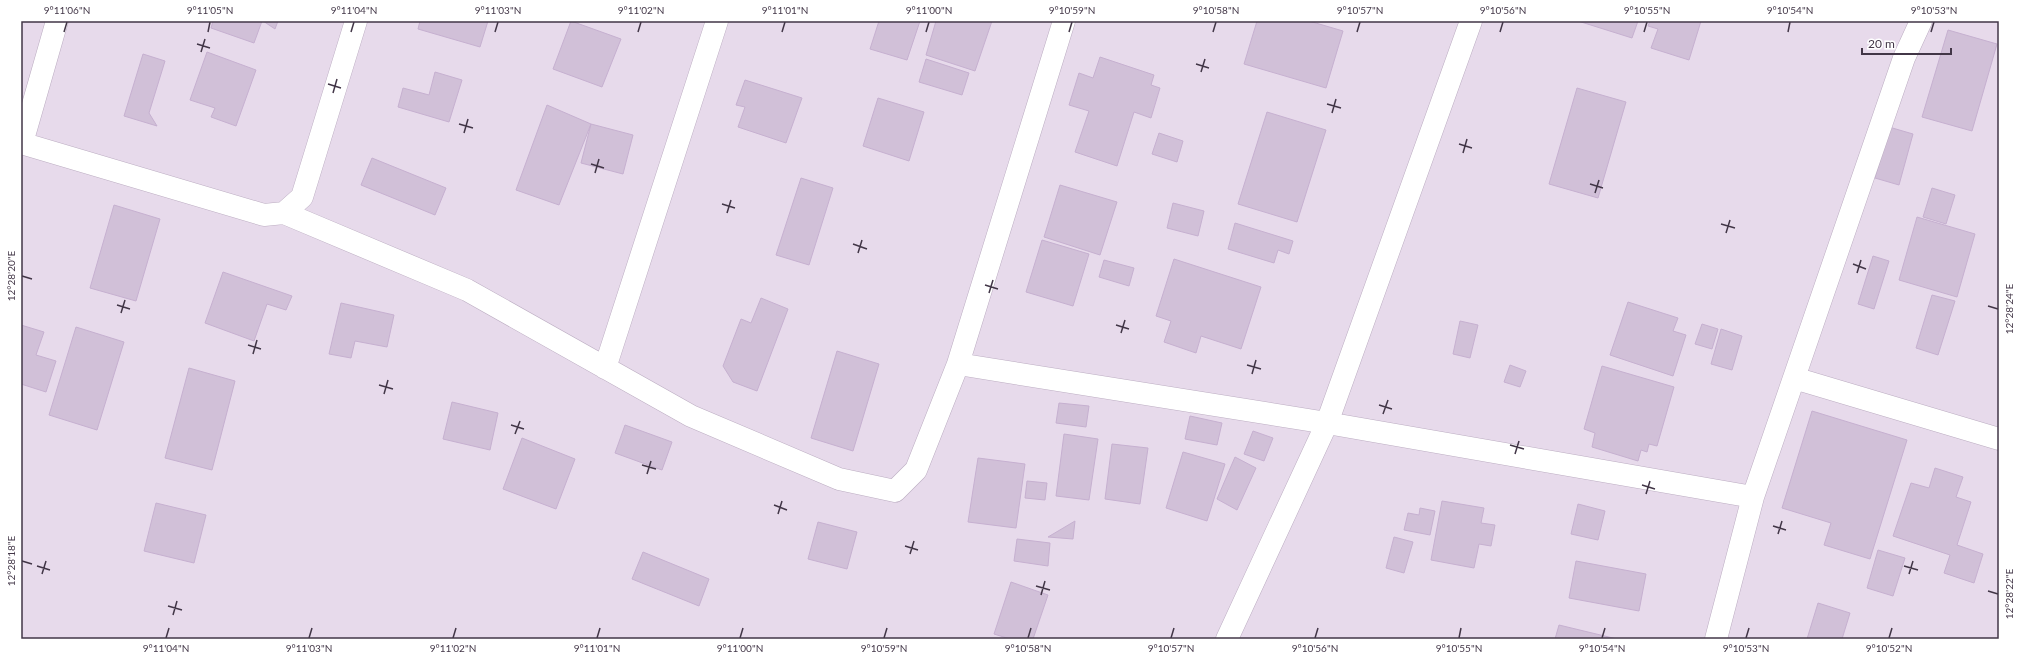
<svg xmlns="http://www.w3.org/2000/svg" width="2020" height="660" font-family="Lato,sans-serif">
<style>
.residential{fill:#e7daeb}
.building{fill:#d1c0d8;stroke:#c6b0d0}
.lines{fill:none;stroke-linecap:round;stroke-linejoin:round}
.minor-casing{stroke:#bcadc2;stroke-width:23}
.minor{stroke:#fff;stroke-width:22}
.ticks{fill:none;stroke:#423647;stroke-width:1.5}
.neatline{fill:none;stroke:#423647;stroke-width:1.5}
.ticks-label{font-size:10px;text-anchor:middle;fill:#423647}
</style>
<rect width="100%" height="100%" fill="#f1e8f4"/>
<path class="residential" d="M21,21H1999V639H21Z"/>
<path class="building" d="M213,21H262L254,43L211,28Z
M263,21H278L275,29Z
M420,21H488L480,47L418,29Z
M571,21L621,39L602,87L553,69Z
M879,21H920L907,60L870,49Z
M936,21H992L975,71L926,55Z
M1257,21H1309L1343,31L1326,88L1244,64Z
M1578,21H1638L1632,38Z
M1650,21H1701L1689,60L1651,48L1658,29L1648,26Z
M1948,30L1997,44L1972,131L1922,117Z
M207,52L256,70L236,126L211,117L215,108L190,100Z
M143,54L165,61L149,113L157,126L124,116Z
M1100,57L1154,75L1151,85L1160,88L1151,118L1134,112L1117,166L1075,152L1089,111L1069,105L1079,73L1093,78Z
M926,59L969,73L962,95L919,82Z
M435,72L462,80L449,122L398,107L403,88L429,95Z
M745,80L802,98L786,143L738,127L745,107L736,105Z
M1577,88L1626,102L1598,198L1549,184Z
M878,98L924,112L909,161L863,146Z
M547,105L591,124L559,205L516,190Z
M1267,112L1326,130L1297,222L1238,204Z
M591,124L633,135L623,174L581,163Z
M1889,127L1913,134L1899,185L1875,178Z
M1159,133L1183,141L1177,162L1152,154Z
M372,158L446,188L435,215L361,185Z
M801,178L833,188L809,265L776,255Z
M1060,185L1117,202L1100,255L1044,237Z
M1932,188L1955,195L1946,224L1923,217Z
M1173,203L1204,211L1198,236L1167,228Z
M114,205L160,219L136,301L90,288Z
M1917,217L1975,234L1957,297L1899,280Z
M1235,223L1293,241L1289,254L1278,250L1274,263L1228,249Z
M1042,240L1089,254L1073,306L1026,292Z
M1873,256L1889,261L1874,309L1858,304Z
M1174,259L1261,287L1241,349L1201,336L1196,353L1164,342L1171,321L1156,316Z
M1104,260L1134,268L1129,286L1099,277Z
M223,272L292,296L286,310L267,304L254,341L205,323Z
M1932,295L1955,301L1938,355L1916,348Z
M761,298L788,309L757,391L733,382L723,366L741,319L751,323Z
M1628,302L1678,318L1673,331L1686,335L1673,376L1610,355Z
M341,303L394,315L387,347L355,341L351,358L329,354Z
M1460,321L1478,325L1470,358L1453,354Z
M1702,324L1718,329L1712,349L1695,344Z
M21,325L44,332L36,355L56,361L46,392L21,384Z
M76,327L124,342L97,430L49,415Z
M1721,329L1742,336L1732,370L1711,364Z
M837,351L879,364L853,451L811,438Z
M1510,365L1526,371L1520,387L1504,382Z
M1602,366L1674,387L1657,446L1649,444L1647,452L1641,450L1638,461L1592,447L1595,433L1584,429Z
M189,368L235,381L212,470L165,458Z
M452,402L498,413L490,450L443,439Z
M1059,403L1089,406L1086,427L1056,423Z
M1812,411L1907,440L1870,559L1824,545L1831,523L1782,508Z
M1190,416L1222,423L1217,445L1185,439Z
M625,425L672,442L662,470L615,453Z
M1253,431L1273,438L1264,461L1244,454Z
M1064,434L1098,439L1089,500L1056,496Z
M522,438L575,459L556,509L503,489Z
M1112,444L1148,448L1140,504L1105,499Z
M1183,452L1225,464L1207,521L1166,508Z
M1235,457L1256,468L1237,510L1217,499Z
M978,458L1025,464L1016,528L968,522Z
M1935,468L1963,477L1956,497L1971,502L1957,545L1983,554L1974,583L1944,573L1950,555L1893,536L1911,483L1929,488Z
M1027,481L1047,483L1045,500L1025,498Z
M1442,501L1484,508L1481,523L1495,525L1491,546L1479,544L1474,568L1431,560Z
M156,503L206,515L194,563L144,551Z
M1578,504L1605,511L1598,540L1571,534Z
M1420,508L1435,511L1430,535L1404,530L1408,513L1419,515Z
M1075,521L1073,539L1048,537Z
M818,522L857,532L847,569L808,559Z
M1394,537L1413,542L1404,573L1386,568Z
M1017,539L1050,543L1048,566L1014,561Z
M1878,550L1905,558L1893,596L1867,588Z
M643,552L709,579L699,606L632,579Z
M1576,561L1646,574L1639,611L1569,598Z
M1011,582L1048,595L1033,639H1010L994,634Z
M1818,603L1850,613L1842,639H1807Z
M1559,625L1617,639H1555Z"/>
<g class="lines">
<g class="minor-casing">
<path id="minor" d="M21,143L264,215L284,213L302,197L356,21
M22,143L57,21
M284,213L467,290L691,416L839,479L895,491L916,470L958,364L1064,21
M958,364L1327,423L1753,497
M605,368L717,21
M1794,378L1999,439
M1227,639L1327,423L1471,21
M1716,639L1753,497L1904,58L1921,21"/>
</g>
<use href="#minor" class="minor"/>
</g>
<path class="ticks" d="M64,32L67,22M208,32L210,22M351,32L354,22M495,32L498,22M638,32L641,22M782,32L785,22M926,32L929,22M1069,32L1072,22M1213,32L1216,22M1357,32L1360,22M1500,32L1503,22M1644,32L1647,22M1788,32L1790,22M1931,32L1934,22M197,44L210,48M201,52L205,39M1196,64L1209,68M1201,72L1205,59M328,84L341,88M333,93L337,79M1327,104L1341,108M1332,113L1336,99M459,124L473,128M464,133L468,119M1459,144L1472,148M1463,153L1467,139M591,164L604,168M595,173L599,159M1590,184L1603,188M1595,193L1599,180M722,204L735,208M727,213L731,200M1721,224L1735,228M1726,233L1730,220M853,244L867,249M858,253L862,240M1853,264L1866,269M1857,273L1861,260M22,276L32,279M985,285L998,289M989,293L993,280M117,305L130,309M1988,306L1998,309M121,313L125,300M1116,325L1129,329M1121,333L1125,320M248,345L261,349M253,354L257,340M1247,365L1261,369M1252,374L1256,360M379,385L393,389M384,394L388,380M1379,405L1392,409M1383,414L1388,400M511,425L524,429M515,434L520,421M1510,445L1524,449M1515,454L1519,441M642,465L656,469M647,474L651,461M1642,485L1655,489M1646,494L1650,481M774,505L787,510M778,514L782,501M1773,526L1786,530M1778,534L1782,521M905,546L918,550M910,554L914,541M22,561L32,564M37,566L50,570M1904,566L1918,570M42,574L46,561M1909,574L1913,561M1036,586L1050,590M1988,591L1998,594M1041,595L1045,581M168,606L182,610M173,615L177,601M166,638L169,628M309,638L312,628M453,638L456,628M597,638L600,628M740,638L743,628M884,638L887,628M1028,638L1031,628M1171,638L1174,628M1315,638L1318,628M1459,638L1461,628M1602,638L1605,628M1746,638L1749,628M1889,638L1892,628"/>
<rect width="2020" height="660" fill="none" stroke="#ffffff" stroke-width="44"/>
<path d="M1862 48v6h89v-6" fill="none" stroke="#423647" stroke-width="2"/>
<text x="1868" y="48" font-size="12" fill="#423647" stroke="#ffffff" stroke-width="3" paint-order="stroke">20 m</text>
<rect x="22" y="22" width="1976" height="616" class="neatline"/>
<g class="ticks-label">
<text x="67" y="14">9°11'06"N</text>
<text x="210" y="14">9°11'05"N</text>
<text x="354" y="14">9°11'04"N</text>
<text x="498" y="14">9°11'03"N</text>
<text x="641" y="14">9°11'02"N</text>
<text x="785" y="14">9°11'01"N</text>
<text x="929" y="14">9°11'00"N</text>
<text x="1072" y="14">9°10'59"N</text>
<text x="1216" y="14">9°10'58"N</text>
<text x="1360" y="14">9°10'57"N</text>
<text x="1503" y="14">9°10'56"N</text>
<text x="1647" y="14">9°10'55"N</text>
<text x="1790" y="14">9°10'54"N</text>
<text x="1934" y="14">9°10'53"N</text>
<text transform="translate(11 276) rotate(-90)" y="4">12°28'20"E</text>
<text transform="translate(2009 309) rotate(-90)" y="4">12°28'24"E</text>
<text transform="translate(11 561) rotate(-90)" y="4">12°28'18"E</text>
<text transform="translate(2009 594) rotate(-90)" y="4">12°28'22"E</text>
<text x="166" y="652">9°11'04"N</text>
<text x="309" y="652">9°11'03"N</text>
<text x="453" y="652">9°11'02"N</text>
<text x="597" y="652">9°11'01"N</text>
<text x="740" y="652">9°11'00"N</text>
<text x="884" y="652">9°10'59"N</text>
<text x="1028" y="652">9°10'58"N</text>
<text x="1171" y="652">9°10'57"N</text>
<text x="1315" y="652">9°10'56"N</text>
<text x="1459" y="652">9°10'55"N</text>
<text x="1602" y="652">9°10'54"N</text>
<text x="1746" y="652">9°10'53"N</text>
<text x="1889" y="652">9°10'52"N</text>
</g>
</svg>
